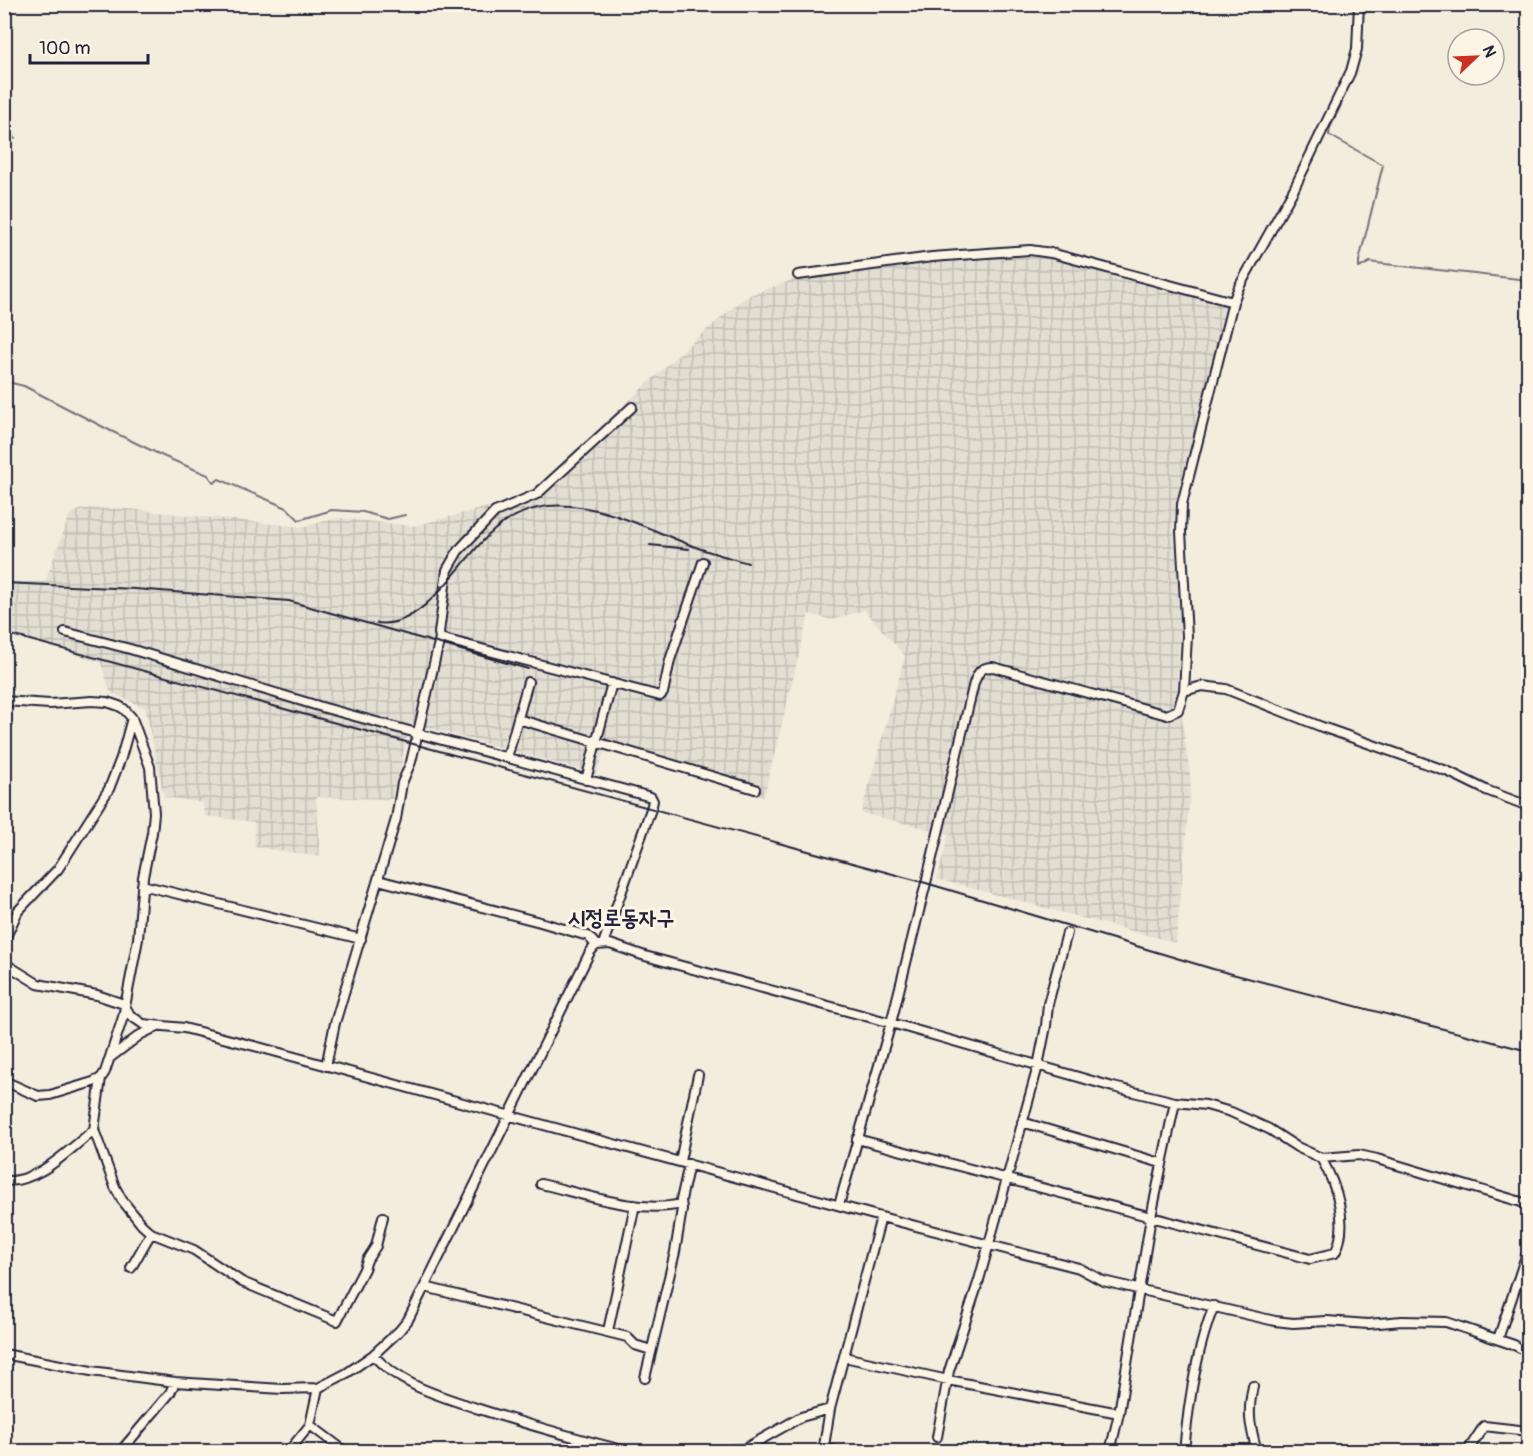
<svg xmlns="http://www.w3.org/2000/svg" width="1533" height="1456" font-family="Pangolin,'Poor Story',sans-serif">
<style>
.industrial{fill:url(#industrial-grid)}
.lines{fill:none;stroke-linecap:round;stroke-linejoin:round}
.stream{stroke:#75727b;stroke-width:2}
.minor-casing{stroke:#22223b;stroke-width:12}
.minor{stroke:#fcf5e5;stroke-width:8}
.rail{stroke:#22223b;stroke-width:2}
.labels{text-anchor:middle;stroke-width:6;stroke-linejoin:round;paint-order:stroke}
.quarter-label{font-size:22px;font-weight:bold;fill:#22223b;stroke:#fcf5e5}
</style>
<defs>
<pattern id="industrial-grid" width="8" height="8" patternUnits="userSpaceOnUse" patternTransform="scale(1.5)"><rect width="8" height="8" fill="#e3ded2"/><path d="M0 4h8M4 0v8" fill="none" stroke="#c2beb5"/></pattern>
</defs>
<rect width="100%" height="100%" fill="#f3edde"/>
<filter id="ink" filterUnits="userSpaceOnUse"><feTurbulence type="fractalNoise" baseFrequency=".0167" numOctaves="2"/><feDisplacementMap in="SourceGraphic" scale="12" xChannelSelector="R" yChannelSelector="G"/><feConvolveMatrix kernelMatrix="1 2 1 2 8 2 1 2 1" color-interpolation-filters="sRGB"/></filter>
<g filter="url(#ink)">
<path class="industrial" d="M1039,254L1229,306L1180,485L1173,525L1181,617L1177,682L1191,782L1176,943L937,879L949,834L861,813L905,656L864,610L832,620L809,614L764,796L605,750L596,774L410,723L393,799L316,797L321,857L255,847L254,822L205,816L203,803L164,797L145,708L110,692L101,663L5,631V582H45L70,514L84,508L128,509L302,527L337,518L414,526L499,504L528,494L690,344L737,304L750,295L795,279L925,262Z"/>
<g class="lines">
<path class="stream" d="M1342,103L1330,128L1329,135L1383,165L1359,261V268L1370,262L1376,263L1528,280
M4,125L15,139
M4,381L24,386L111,431L165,457L208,475L214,483L219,479L287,508L299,520L332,510L363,512L388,519L405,515
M4,629L8,630L4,644"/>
<g class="minor-casing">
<path id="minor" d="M798,275L932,257L1030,250L1051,253L1233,302
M65,632L130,649L325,708L651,797L653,801L651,809L603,944
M440,638L660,696L663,693L670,660L703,562
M1184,691L1202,686L1226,689L1322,727L1447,771L1486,790L1528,806
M4,701L50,704L92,701L107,702L119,706L124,709L132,718L150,767L154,813L152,833L143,877L138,939L123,1017L105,1072L101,1078L93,1082L50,1095L38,1096L4,1081
M518,719L755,789
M507,758L528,682
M586,780L612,683
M378,880L540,922L588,936L596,945
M142,885L361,939
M4,941L18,911L58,869L109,789L121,758L132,718
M4,963L38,984L97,995L124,1004L130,1015L143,1024L184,1028L262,1048L881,1217L1079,1268L1103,1281L1275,1321L1293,1323L1327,1321L1368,1324L1402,1321L1446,1322L1514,1345L1528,1352
M111,1057L140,1035L158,1026
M326,1066L335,1023L396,819L402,783L411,762L440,638L439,633L447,570L458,551L495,512L537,494L632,407
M101,1078L94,1130L115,1187L122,1200L142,1225L151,1233L194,1250L242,1282L337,1321L364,1269L367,1260L376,1246L383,1217
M1175,1102L1206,1105L1231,1112L1269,1129L1297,1147L1321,1158L1359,1155L1377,1159L1528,1204
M1022,1122L1161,1163
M857,1139L1310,1259L1335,1253C1350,1224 1336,1184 1321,1158
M680,1161L698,1075
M4,1181C39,1183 68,1150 94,1130
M541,1184C584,1194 638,1214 681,1204
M839,1205L891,1023L926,883L974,683C978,672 981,667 993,667L1167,715L1178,710L1184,691L1187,636L1181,532L1182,504L1233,302L1239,287L1294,189L1351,71L1357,49L1359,4
M131,1268L151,1233
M425,1287L627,1337L635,1345L651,1350
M608,1331L635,1205
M1498,1339L1528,1250
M4,1354L91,1371L175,1382L282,1389L318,1388L347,1373L373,1355L399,1331L408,1320L590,952L596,945L610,944L645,956L891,1023L1113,1087L1175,1102L1151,1217L1119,1413L1110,1452
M373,1355C401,1386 441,1396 479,1409C529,1425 579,1439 630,1452
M844,1357L948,1380L1119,1413
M645,1378L675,1252L682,1209L681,1200L689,1164
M1253,1386C1247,1414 1250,1425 1257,1452
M310,1425L346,1452
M937,1437L949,1371L979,1280L1038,1066L1046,1026L1048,1004L1067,933
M825,1448L839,1452
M120,1452L170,1393L175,1382
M288,1452L310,1425L318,1388
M695,1452L744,1449L801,1417L830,1409
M823,1452L830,1409L881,1217
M1184,1452C1188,1407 1197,1347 1214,1306
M1467,1452L1484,1426L1528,1431"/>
</g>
<use href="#minor" class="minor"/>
<path class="rail" d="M650,545L689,549
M4,583L135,589L289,601L528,669
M377,623C424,630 461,559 491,533C507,518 526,509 548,506C603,501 654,533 704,550C719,555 734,559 748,563
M4,633L926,883L1213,969L1528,1051"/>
</g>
</g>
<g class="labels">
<g class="quarter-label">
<text x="621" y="925">시정로동자구</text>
</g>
</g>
<rect width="1533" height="1456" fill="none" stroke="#fcf5e5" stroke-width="24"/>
<rect x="12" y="12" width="1509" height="1432" fill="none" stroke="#22223b" stroke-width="2" filter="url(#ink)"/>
<g transform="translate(1476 57) rotate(67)"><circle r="28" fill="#fcf5e5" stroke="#a5a1a1" stroke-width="1.5"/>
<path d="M0-4.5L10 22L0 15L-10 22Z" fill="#c8321e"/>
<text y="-9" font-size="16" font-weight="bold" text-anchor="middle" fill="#22223b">N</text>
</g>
<path d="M30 54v9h118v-9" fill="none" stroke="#22223b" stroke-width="3"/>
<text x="39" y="54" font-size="18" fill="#22223b" stroke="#fcf5e5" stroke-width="4.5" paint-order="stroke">100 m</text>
</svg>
